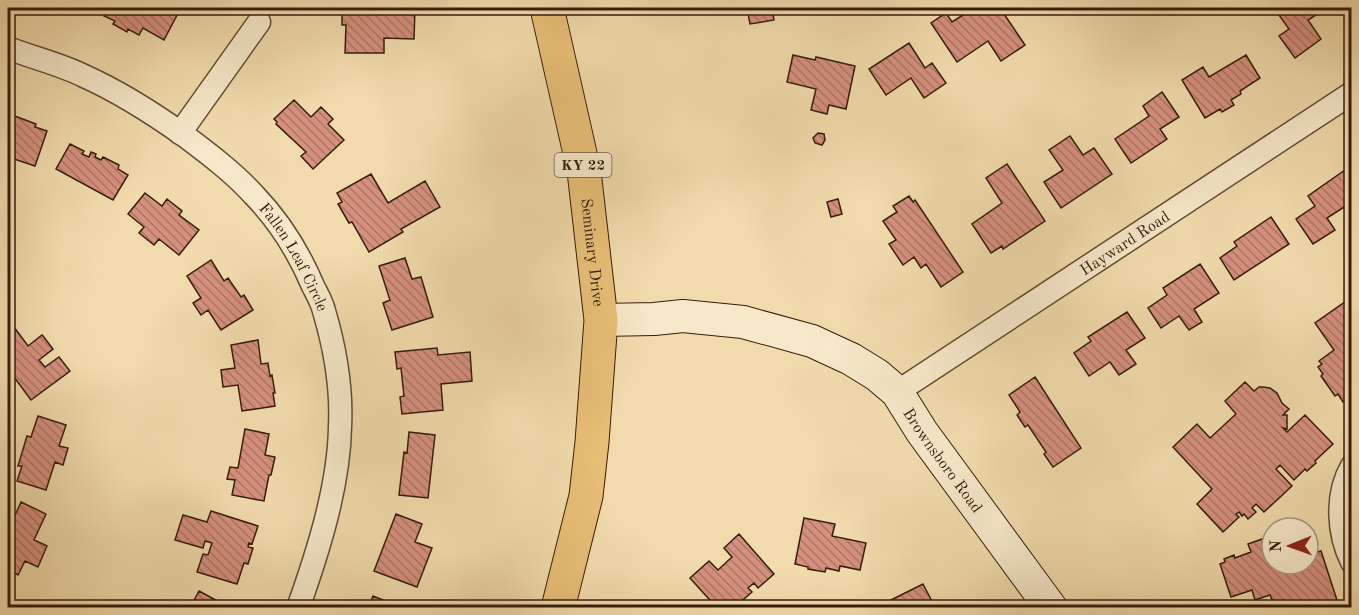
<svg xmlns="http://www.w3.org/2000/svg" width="1359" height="615" font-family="'Old Standard TT',serif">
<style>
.building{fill:url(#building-back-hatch);stroke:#341d0b;stroke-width:1.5}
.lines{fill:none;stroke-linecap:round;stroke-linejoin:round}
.street-casing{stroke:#634c33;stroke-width:25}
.secondary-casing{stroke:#341d0b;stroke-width:34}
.primary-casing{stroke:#341d0b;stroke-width:35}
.street{stroke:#f6e8c9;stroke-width:22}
.secondary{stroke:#f6e8c9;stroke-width:32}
.primary{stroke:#e8be76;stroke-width:33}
.labels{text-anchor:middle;stroke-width:4.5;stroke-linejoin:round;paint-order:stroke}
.shield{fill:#f6e8c9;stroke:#6e5a44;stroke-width:1.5}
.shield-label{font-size:15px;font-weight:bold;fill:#341d0b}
.street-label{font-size:16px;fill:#341d0b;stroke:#f6e8c9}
</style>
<defs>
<pattern id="building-back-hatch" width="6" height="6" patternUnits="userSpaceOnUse" patternTransform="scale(1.5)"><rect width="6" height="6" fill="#d6907e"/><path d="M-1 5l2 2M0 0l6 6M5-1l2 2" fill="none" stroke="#ae7565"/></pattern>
</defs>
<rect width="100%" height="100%" fill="#f1dbac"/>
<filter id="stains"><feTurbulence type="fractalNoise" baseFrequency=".00333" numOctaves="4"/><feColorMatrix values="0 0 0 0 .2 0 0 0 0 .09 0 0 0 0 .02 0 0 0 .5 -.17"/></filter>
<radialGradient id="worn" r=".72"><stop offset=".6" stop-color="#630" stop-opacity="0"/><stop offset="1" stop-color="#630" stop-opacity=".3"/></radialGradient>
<path class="building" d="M109,8H163L177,15L164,40L143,28L139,35L128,29L127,32L113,24L115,21L104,16Z
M342,8H387V9L415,10L414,39L384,38V53H345L346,25H342Z
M747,8H772L774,20L750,24Z
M974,8H1000L1025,45L1001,61L988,41L957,62L931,23L946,13L952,22Z
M1274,8H1315L1319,13L1308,20L1321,39L1295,58L1279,36L1289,29Z
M909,43L925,68L932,63L946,83L924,98L911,78L886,95L869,69Z
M793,55L815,60L816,57L855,66L846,109L829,105L827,114L811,110L816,89L787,82Z
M1246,55L1260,78L1240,91L1241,94L1231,100L1234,105L1222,112L1220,109L1205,118L1182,80L1203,67L1209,77Z
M1162,92L1179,117L1160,129L1167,139L1131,163L1115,139L1149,116L1143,106Z
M294,100L311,117L321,107L333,119L328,124L344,140L313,169L301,156L306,152L276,124L277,122L274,119Z
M12,115L36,124L35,127L47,131L35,166L8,157V117L11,118Z
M818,133L824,134L825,140L822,145L815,143L813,138Z
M1070,136L1083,155L1094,148L1112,174L1061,208L1044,182L1063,170L1049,150Z
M70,144L84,151L82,154L89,157L91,152L96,154L95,157L101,160L103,157L119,165L118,169L128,175L113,200L56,169Z
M1007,164L1045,221L1003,249L1002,246L991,253L972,224L1002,203L986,178Z
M1345,170L1352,179V202L1327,218L1335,230L1313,244L1296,219L1315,206L1308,196Z
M371,174L388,203L425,181L440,207L401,229L403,232L369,252L352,222L349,223L338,204L342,202L337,193Z
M145,193L162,206L167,199L182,211L179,215L199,230L179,255L159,239L154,245L139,233L144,227L128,214Z
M909,196L913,202L915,200L963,272L941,287L926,264L921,268L914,257L903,265L889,244L896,240L883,221L897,212L893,206Z
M838,199L842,214L831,217L827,202Z
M1271,217L1289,244L1234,280L1220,258L1237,246L1234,242Z
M405,258L412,279L421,277L433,317L392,330L383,303L390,300L379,266Z
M211,260L224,281L228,278L241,297L244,295L253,310L221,330L208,310L201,315L193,303L201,298L187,276Z
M1200,264L1219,293L1194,309L1202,322L1189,330L1179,316L1161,328L1148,308L1167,295L1163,288Z
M1352,297V410L1347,404L1350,402L1348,399L1343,402L1338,394L1335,396L1321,376L1323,374L1318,367L1322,364L1319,361L1334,350L1315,323Z
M1127,312L1145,338L1126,350L1136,364L1119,375L1110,362L1089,376L1074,353L1091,341L1088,337Z
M14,327L28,346L42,335L43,336L53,349L39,360L45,367L59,357L70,371L31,400L8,369V332Z
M258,340L261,364L268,363L270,376L272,375L275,393H273L275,406L242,411L238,385L223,387L221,370L235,368L231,345Z
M437,348L438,355L470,352L472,381L441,384L443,410L402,414L400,397L404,396L401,368L397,369L395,352Z
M1035,377L1081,448L1053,467L1044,454L1046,452L1028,425L1025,427L1017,415L1020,412L1009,395Z
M1245,382L1254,391L1259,387H1263L1270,388L1277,393L1282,403L1289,409L1283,415H1287V429L1283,428L1287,432L1305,415L1333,444L1315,461L1316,463L1307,471L1305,469L1294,480L1280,465L1276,469L1292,486L1264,512L1256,504L1252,508L1256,512L1248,519L1244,514L1242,516L1239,512L1236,514L1239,517L1223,532L1197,504L1212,489L1173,447L1197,424L1210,438L1236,414L1225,401Z
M38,416L66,425L59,446L68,448L63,465L55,462L46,490L17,481L22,466H18L27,436L31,437Z
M245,429L269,434L265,455L275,457L271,475H269L264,501L232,495L235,480L227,479L230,467L238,468Z
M409,432L435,435L428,498L399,495L404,452L407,453Z
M21,502L46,514L34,540L47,546L38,567L25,561L18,575L8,569V527L10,522H12Z
M211,511L258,526L252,544L249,543L248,547L253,548L248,564L244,563L237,584L197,572L203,554L208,555L212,543L205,541L203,548L175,540L183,515L207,522Z
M396,514L422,524L415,542L432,548L417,587L374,571Z
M804,518L835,524L832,536L866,543L860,570L840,566L839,571L826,568L825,572L808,569V567L795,564Z
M739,534L774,574L758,588L754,583L748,588L752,592L736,606L734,604L729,608H717L690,578L709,561L718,570L732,557L724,548Z
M1265,538L1268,547L1272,546V564H1308V555L1321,551L1338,603L1324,608H1257L1273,602L1270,595L1255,600L1252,590L1231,597L1220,564L1225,562L1224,559L1234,555L1235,558L1251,552L1248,544Z
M923,584L935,607L882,608L881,605Z
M199,591L223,604L222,608H190Z
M373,596L398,606L397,608H368Z"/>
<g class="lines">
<g class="street-casing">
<g id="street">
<path id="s1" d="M8,48C33,58 60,64 84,76C120,92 154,114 185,136C209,154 234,173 254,195C279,221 299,253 313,286C317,294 322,302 324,311C335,348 342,388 340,427C339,486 318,552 298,608"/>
<path d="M180,133L259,22"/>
<path id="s2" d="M897,392L1352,93"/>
<path d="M1352,466C1335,495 1338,534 1352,562"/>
</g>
</g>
<g class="secondary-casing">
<g id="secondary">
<path id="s3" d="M601,320L654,319L683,316L743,322L812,341L851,359L877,375L897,392L922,432L1051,608"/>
</g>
</g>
<g class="primary-casing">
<g id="primary">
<path id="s4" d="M547,8L584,171L601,320L592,442L586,496L558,608"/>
</g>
</g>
<use href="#street" class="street"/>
<use href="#secondary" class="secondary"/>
<use href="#primary" class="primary"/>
</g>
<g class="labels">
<rect class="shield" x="554.5" y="153" width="57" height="24" rx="4.5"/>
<g class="shield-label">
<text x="583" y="170">KY 22</text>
</g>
<g class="street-label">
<text dy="6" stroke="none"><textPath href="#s2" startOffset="272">Hayward Road</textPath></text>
<text dy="6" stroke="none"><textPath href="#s4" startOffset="249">Seminary Drive</textPath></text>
<text dy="6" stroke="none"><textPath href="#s1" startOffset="364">Fallen Leaf Circle</textPath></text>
<text dy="6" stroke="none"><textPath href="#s3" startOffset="396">Brownsboro Road</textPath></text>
</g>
</g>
<rect width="1359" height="615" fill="none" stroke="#f1dbac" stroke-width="30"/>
<rect x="9" y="9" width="1341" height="597" fill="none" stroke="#341d0b" stroke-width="3"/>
<rect x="15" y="15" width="1329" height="585" fill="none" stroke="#341d0b" stroke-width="1.5"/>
<g transform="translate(1290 546) rotate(269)"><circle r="28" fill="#f6e8c9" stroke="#a8977d" stroke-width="1.5"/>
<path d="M0-4.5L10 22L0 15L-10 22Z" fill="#8f2418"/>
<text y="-9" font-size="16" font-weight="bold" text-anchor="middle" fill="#341d0b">N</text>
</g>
<rect width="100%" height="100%" filter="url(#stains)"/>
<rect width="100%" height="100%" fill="url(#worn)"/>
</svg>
